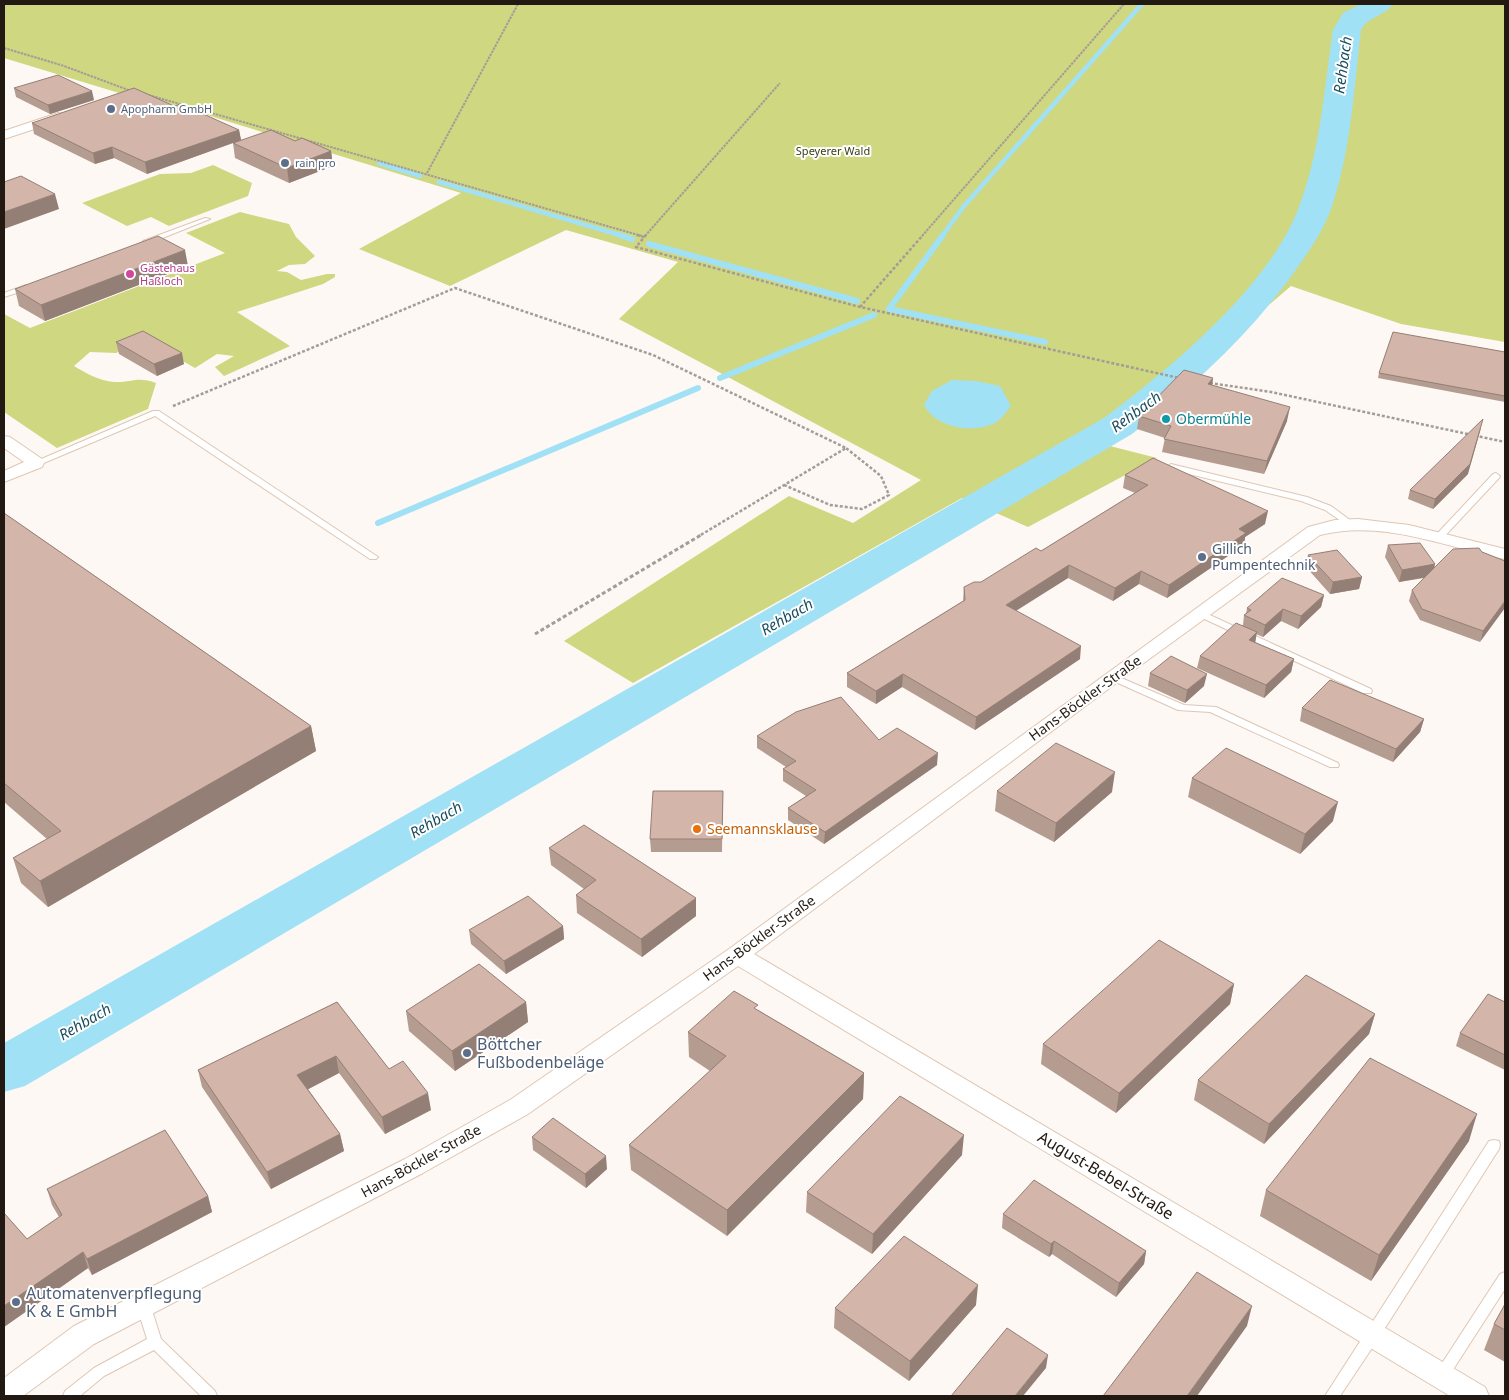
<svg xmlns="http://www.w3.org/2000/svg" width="1509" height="1400" font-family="'Noto Sans',sans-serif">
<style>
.green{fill:#cfd780}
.water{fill:#a1e1f6}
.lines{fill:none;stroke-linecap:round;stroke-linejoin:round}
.stream-far1{stroke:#a1e1f6;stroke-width:4.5}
.stream{stroke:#a1e1f6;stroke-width:6}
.river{fill:#a1e1f6;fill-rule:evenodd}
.service-casing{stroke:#dfc6b3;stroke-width:2}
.minor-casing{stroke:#dfc6b3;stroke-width:2}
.path-far2{stroke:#a39c97;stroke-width:2;stroke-dasharray:2.5 1;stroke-linecap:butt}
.path-far1{stroke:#a39c97;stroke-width:2.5;stroke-dasharray:3 2;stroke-linecap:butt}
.path{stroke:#a39c97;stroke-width:3;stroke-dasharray:4 2.5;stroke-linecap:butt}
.service{fill:#fff;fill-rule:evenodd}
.minor{fill:#fff;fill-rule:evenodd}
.wall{fill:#b59c91}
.shaded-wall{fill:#947f76}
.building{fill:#d3b5a9;stroke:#947f76}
.service-dot{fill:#5c6f8a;stroke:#fff;stroke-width:2}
.hotel-dot{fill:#d1479c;stroke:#fff;stroke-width:2}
.culture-dot{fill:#0f9aa8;stroke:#fff;stroke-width:2}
.food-dot{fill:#e8710a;stroke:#fff;stroke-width:2}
.labels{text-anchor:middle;stroke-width:4;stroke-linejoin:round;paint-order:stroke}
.far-service-label{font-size:11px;fill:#4e5e75;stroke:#fff;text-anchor:start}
.far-park-label{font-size:11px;fill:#3b3e16;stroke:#fff}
.far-hotel-label{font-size:11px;fill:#b23c85;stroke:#fff;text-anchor:start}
.culture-label{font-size:14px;fill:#0d838f;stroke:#fff;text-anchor:start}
.service-label{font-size:14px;fill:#4e5e75;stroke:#fff;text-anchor:start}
.street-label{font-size:14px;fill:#221912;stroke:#fff}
.food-label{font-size:14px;fill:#c56008;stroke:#fff;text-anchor:start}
.water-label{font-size:15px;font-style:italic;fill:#1b4e5e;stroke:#fff}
.near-service-label{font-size:16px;fill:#4e5e75;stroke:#fff;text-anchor:start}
.near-street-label{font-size:16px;fill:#221912;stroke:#fff}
</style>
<rect width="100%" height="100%" fill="#fdf8f4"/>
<path class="green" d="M4,4H1505V342L1401,324L1291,286L1106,445L1157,458L1028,527L962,498L633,683L564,641L789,496L853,523L921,480L619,319L678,262L566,230L450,286L359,249L461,193L148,97L129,96L4,58Z
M213,165L252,183L248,196L169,226L151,217L127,226L82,203L160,174L191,173Z
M240,212L289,224L296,237L315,256L305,264L289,265L277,271L287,272L301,280L327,274H335V277L323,284L237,312L290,346L224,376L215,367L234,356L217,354L195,368L147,341L116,353L90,352L74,366C86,373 99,381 114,382C131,383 138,376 156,383L148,409L57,448L4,412V314L30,328L225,253L186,233Z"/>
<path class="water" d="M952,380L976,381L1000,386L1011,406C1007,411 1001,420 995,423C973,434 936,428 924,405L932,391Z"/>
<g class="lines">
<path class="stream-far1" d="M379,163L420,176
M439,182L623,236
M942,236L964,206L1142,4"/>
<path class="stream" d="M619,235L632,239
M943,235L889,309L1045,342
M649,244L857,301
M720,378L874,315
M378,523L698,388"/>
<path class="river" d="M1361,4H1393C1385,16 1367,17 1361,30C1354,89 1351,152 1331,209C1323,231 1310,250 1297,268C1252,333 1194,386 1132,434L25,1086L4,1092V1043L1104,418C1170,369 1266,289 1297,212C1320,155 1324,90 1333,30L1343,13Z"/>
<g class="service-casing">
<path id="service" d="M205,218L210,219L150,243L143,241Z
M26,285L30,287L29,289L4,297V293Z
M153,411H159L378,557L376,559H370L155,416L39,465L36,466L32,463Z
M1171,464L1307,497L1331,506L1354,523L1350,526L1347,525L1325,510L1301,501L1168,469L1167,467Z
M1496,473L1500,476L1499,478L1441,540H1435L1434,538L1435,536L1493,474Z
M1201,611L1371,689L1372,691L1371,693H1363L1198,616L1196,614L1198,612Z
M1112,674L1184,705L1216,707L1338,763L1339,765L1338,767H1330L1210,712L1178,710L1109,679L1107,677Z
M1494,1140L1499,1141L1500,1145L1499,1149L1378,1339L1340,1396H1325L1489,1141Z
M1505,1272V1289L1447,1379L1442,1381L1437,1379L1435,1375L1437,1371L1500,1274Z
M143,1298L148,1300L150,1304L161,1339L215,1391L217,1396H201L154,1350L104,1376L80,1396H63L65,1391L94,1368L147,1339L136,1304L138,1300Z"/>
</g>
<g class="minor-casing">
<path id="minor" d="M58,113L62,114L64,117L62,120L4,139V131Z
M4,436L10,437L42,459L44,463L42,467L4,482V471L24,462L4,448Z
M1358,519L1409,525L1505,549V559C1445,547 1382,519 1320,535L1119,681L754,954L1485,1387L1489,1396H1450L738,966L528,1114L423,1173L94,1344L23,1396H4V1378L74,1326L405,1159L510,1100L729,949L1308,527L1335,520Z"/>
</g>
<path class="path-far2" d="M4,48L64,66L131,91
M145,94L642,236
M427,173L518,4
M645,236L780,83
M922,236L1124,4"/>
<path class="path-far1" d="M637,235L644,237
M646,235L636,247L856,306L1179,378
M860,307L923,235
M1210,383L1271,392L1505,442
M173,406L455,288L653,355L846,448L699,536
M784,485L830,505L862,509L889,495L881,476L846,448"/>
<path class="path" d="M535,634L701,535"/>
<use href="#service" class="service"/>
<use href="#minor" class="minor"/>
</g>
<path class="wall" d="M14,88L94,100L50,114L16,97Z
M174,106L239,130L241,140L295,141L331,151L333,166L289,183L235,158L233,143L147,174L114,158L95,164L34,134L32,123Z
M188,266L45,321L19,306L15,289Z
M116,342L184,364L157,376L119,354Z
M1505,352V402L1378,378L1379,373Z
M1213,378L1212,385L1287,421L1264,474L1162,452L1165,438L1137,429L1139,416Z
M1468,474L1433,509L1408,499L1410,490Z
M1125,475L1265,524L1245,537L1244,545L1167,598L1139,584L1113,601L1068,578L1016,611L1080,659L975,730L902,687L876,704L847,687V673L963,601L964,587L981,582L1041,551L1135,493L1123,488Z
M4,513L311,726L316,751L48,907L21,883L13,858L47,839L4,802Z
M1388,545L1435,564L1434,568L1482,552L1505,561L1480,642L1420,620L1409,601L1412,590L1424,578L1399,582L1385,557Z
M1308,555L1362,577L1359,589L1330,594L1306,567Z
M1324,595L1321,607L1298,629L1281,621L1263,637L1256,634L1255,642L1294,659L1291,672L1264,698L1197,668L1200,656L1243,625L1244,615L1246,614L1247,608Z
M1150,673L1204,686L1185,703L1148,686Z
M1302,708L1424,719L1420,732L1393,762L1300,721Z
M757,736L879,740L937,765L824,844L788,820V808L806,796L783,781V769L786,767L757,748Z
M1192,778L1333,821L1300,854L1188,797Z
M723,791L722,852H651L650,839Z
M997,791L1112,792L1054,842L995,811Z
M549,848L696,916L642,957L577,913L576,895L584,889L551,865Z
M563,926L564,939L506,974L471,944L469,930Z
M1234,984L1230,1004L1116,1113L1041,1064L1043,1044Z
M337,1002L389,1069L431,1110L385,1134L339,1073L308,1089L340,1134L344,1151L271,1189L202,1087L198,1070Z
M526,1002L528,1022L455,1071L409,1031L406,1011Z
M1505,1002V1070L1456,1046L1460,1033Z
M758,1010L864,1073L863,1099L727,1236L631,1170L629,1145L710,1071L689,1057L688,1032Z
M1375,1014L1369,1034L1264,1144L1194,1100L1198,1080Z
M532,1137L607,1169L586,1188L533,1150Z
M1469,1141L1371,1281L1260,1216L1266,1190Z
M962,1155L872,1254L806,1212L807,1192Z
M47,1189L208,1196L212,1212L92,1275L88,1268L4,1327V1213L27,1239L59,1217L52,1205Z
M1003,1214L1146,1251L1144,1264L1116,1297L1052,1254L1049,1257L1002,1228Z
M1505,1304V1362L1484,1350L1494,1324Z
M976,1305L909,1381L834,1328L835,1308Z"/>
<path class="shaded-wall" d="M92,91L94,100L50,114L48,105Z
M239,130L241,140L147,174L145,162Z
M112,147L114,158L95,164L93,153Z
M331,151L333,166L289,183L287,168Z
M55,194L59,209L4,229V212Z
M185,250L188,266L45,321L41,305Z
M182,353L184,364L157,376L154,364Z
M1213,378L1211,391L1208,384Z
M1290,407L1287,421L1264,474L1267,461Z
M1481,428L1468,474L1433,509L1435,499Z
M1268,511L1265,524L1245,537L1244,545L1167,598L1169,585L1239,529Z
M1435,564L1432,576L1399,582L1402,570Z
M1069,565L1068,578L1004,618L1006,605Z
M1141,571L1139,584L1113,601L1115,588Z
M1362,577L1359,589L1330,594L1333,582Z
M1324,595L1321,607L1298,629L1301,616Z
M1505,601V608L1480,642L1483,631Z
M1283,609L1281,621L1263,637L1265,625Z
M1257,632L1255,644L1249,640Z
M1081,646L1080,659L975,730L976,717Z
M1294,659L1291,672L1264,698L1266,685Z
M903,674L902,687L876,704V691Z
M1207,674L1204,686L1185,703L1187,690Z
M1424,719L1420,732L1393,762L1396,749Z
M311,726L316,751L48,907L40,881Z
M938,753L937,765L824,844L825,832Z
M1115,772L1112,792L1054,842L1056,823Z
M1338,802L1333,821L1300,854L1305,834Z
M696,898V916L642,957L641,939Z
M563,926L564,939L506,974L504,961Z
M1234,984L1230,1004L1116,1113L1119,1093Z
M526,1002L528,1022L455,1071L452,1051Z
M1375,1014L1369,1034L1264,1144L1269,1124Z
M336,1056L339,1073L301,1093L297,1075Z
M864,1073L863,1099L727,1236V1210Z
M428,1093L431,1110L385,1134L382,1117Z
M1477,1114L1469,1141L1371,1281L1379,1255Z
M340,1134L344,1151L271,1189L267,1172Z
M964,1135L962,1155L872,1254L873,1234Z
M606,1156L607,1169L586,1188L585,1174Z
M208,1196L212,1212L92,1275L87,1259Z
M1054,1241L1052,1254L1049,1257L1051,1244Z
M1146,1251L1144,1264L1116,1297L1119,1283Z
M83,1252L88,1268L4,1327V1306Z
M978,1285L976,1305L909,1381L910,1361Z
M1252,1306L1247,1326L1197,1396H1187Z
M1048,1355L1046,1368L1023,1396H1015Z"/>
<path class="building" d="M58,75L92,91L48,105L14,88Z
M134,88L174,106L181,104L239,130L145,162L112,147L93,153L32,123Z
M271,130L295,141L302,138L331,151L287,168L233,143Z
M21,176L55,194L4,212V182Z
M158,236L185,250L41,305L15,289Z
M143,331L182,353L154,364L116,342Z
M1393,332L1505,352V396L1379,373Z
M1184,370L1213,378L1208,384L1290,407L1267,461L1164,439L1171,426L1139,416Z
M1483,419L1470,464L1435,499L1410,490Z
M1153,458L1268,511L1239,529L1246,533L1169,585L1141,571L1115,588L1069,565L1006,605L1081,646L976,717L903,674L876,691L847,673L965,600L964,587L974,582H981L1036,548L1041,551L1148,485L1125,475Z
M4,513L311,726L40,881L13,858L61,831L4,783Z
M1420,543L1435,564L1402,570L1388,545Z
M1479,548L1482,552L1505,561V601L1483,631L1422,609L1412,590L1453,549Z
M1337,550L1362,577L1333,582L1308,555Z
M1282,578L1324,595L1301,616L1283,609L1265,625L1244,615L1251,610L1247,608Z
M1236,623L1257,632L1249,640L1294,659L1266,685L1200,656Z
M1171,656L1207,674L1187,690L1150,673Z
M1330,680L1424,719L1396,749L1302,708Z
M841,697L879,740L897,728L938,753L825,832L788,808L816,790L783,769L796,761L757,736L796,712Z
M1056,743L1115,772L1056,823L997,791Z
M1226,748L1338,802L1305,834L1192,778Z
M653,791H723L722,839H650Z
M584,825L696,898L641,939L576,895L596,880L549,848Z
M528,896L563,926L504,961L469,930Z
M1159,940L1234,984L1119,1093L1043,1044Z
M479,964L526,1002L452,1051L406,1011Z
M1306,975L1375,1014L1269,1124L1198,1080Z
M734,991L758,1005L754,1008L864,1073L727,1210L629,1145L726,1056L688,1032Z
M1488,994L1505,1002V1055L1460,1033Z
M337,1002L389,1069L403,1061L428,1093L382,1117L336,1056L297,1075L340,1134L267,1172L198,1070Z
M1370,1058L1477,1114L1379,1255L1266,1190Z
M900,1096L964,1135L873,1234L807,1192Z
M553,1118L606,1156L585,1174L532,1137Z
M165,1130L208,1196L87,1259L83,1252L4,1306V1213L27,1239L62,1215L47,1189Z
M1034,1180L1146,1251L1119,1283L1054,1241L1051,1244L1003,1214Z
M904,1236L978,1285L910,1361L835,1308Z
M1197,1272L1252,1306L1187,1396H1103Z
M1505,1304V1330L1494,1324Z
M1007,1328L1048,1355L1015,1396H951Z"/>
<g class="service-dot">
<circle cx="111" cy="109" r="5"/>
<circle cx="285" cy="163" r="5"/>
<circle cx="1202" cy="557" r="5"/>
<circle cx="467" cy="1053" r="5"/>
<circle cx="16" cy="1302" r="5"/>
</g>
<circle class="hotel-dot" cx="130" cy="274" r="5"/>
<circle class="culture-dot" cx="1166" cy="419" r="5"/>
<circle class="food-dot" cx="697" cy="829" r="5"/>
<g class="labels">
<g class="far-service-label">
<text x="121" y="113">Apopharm GmbH</text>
<text x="295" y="167">rain pro</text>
</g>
<g class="far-park-label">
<text x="833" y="155">Speyerer Wald</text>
</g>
<g class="far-hotel-label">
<text x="140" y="272">Gästehaus<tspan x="140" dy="13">Haßloch</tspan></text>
</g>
<g class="culture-label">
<text x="1176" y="424">Obermühle</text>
</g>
<g class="service-label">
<text x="1212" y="554">Gillich<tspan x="1212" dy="16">Pumpentechnik</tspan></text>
</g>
<g class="street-label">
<text transform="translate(1085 698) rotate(-36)" y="5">Hans-Böckler-Straße</text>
<text transform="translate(759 938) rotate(-36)" y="5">Hans-Böckler-Straße</text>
<text transform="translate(421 1161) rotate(-29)" y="5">Hans-Böckler-Straße</text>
</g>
<g class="food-label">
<text x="707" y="834">Seemannsklause</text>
</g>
<g class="water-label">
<text transform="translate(1343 65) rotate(-82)" y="5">Rehbach</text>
<text transform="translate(1136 412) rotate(-36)" y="5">Rehbach</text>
<text transform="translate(787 617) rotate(-30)" y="5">Rehbach</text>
<text transform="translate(436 820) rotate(-30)" y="5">Rehbach</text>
<text transform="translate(85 1022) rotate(-30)" y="5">Rehbach</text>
</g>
<g class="near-service-label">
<text x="477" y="1050">Böttcher<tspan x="477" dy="18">Fußbodenbeläge</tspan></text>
<text x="26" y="1299">Automatenverpflegung<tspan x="26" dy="18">K &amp; E GmbH</tspan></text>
</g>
<g class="near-street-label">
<text transform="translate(1106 1175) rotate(31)" y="6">August-Bebel-Straße</text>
</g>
</g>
<rect width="1509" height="1400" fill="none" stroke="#221912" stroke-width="10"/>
</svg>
